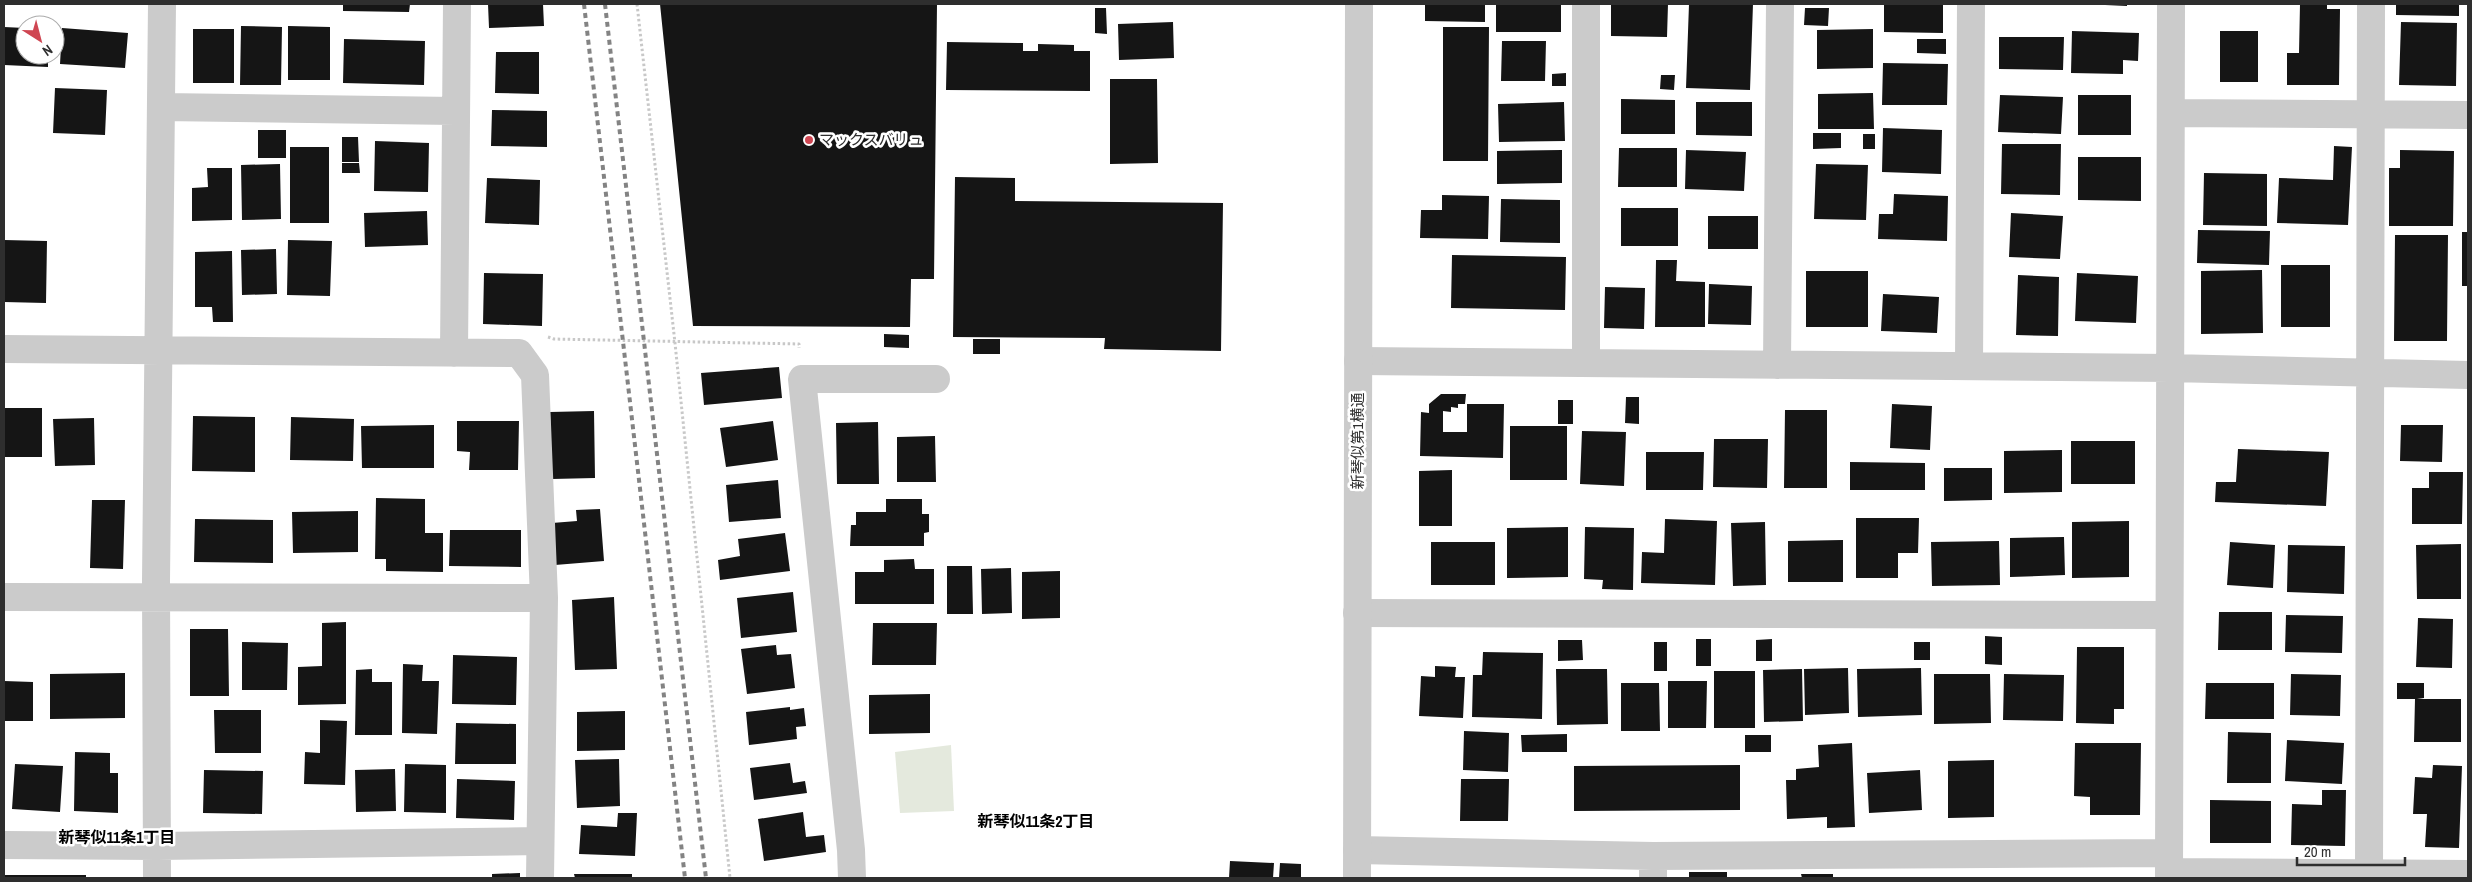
<svg xmlns="http://www.w3.org/2000/svg" width="2472" height="882" font-family="'Archivo Narrow','Noto Sans JP',sans-serif">
<style>
.green{fill:#e4e9dd}
.building{fill:#151515}
.lines{fill:none;stroke-linecap:round;stroke-linejoin:round}
.path{stroke:#c8c8c8;stroke-width:3;stroke-dasharray:2.5 2.5;stroke-linecap:butt}
.minor{stroke:#cbcbcb;stroke-width:28}
.tertiary{stroke:#cbcbcb;stroke-width:28}
.rail{stroke:#838383;stroke-width:4;stroke-dasharray:5 4;stroke-linecap:butt}
.poi-dot{fill:#cf4652;stroke:#fff;stroke-width:2}
.labels{text-anchor:middle;stroke-width:5;stroke-linejoin:round;paint-order:stroke}
.poi-label{font-size:15px;fill:#2e2e2e;stroke:#fff;text-anchor:start}
.street-label{font-size:15px;fill:#2e2e2e;stroke:#fff}
.neighbourhood-label{font-size:16px;font-weight:bold;fill:#000;stroke:#fff}
</style>
<rect width="100%" height="100%" fill="#fff"/>
<path class="green" d="M951,745L954,811L900,813L895,752Z"/>
<path class="building" d="M343,4H410L409,12L343,11Z
M488,4H543L544,26L489,28Z
M660,4H937L934,279H911L910,327L693,326Z
M1425,4H1485V22L1425,21Z
M1496,4H1561V32H1496Z
M1611,4H1668L1667,37L1611,36Z
M1689,4H1753L1750,90L1686,88Z
M1884,4H1943V33L1884,32Z
M2105,4H2127V6L2105,5Z
M2300,4H2327V9H2340L2339,85H2287V53H2299Z
M2396,4H2459V16L2396,15Z
M1095,8H1106L1107,34L1095,33Z
M1805,8H1829L1828,26L1804,25Z
M1173,22L1174,58L1119,60L1118,24Z
M2401,22L2457,23L2456,86L2399,85Z
M241,26L282,27L281,85H240Z
M288,26L330,27V80H288Z
M4,27L25,28V55H48V67L4,65Z
M1443,27H1489L1488,161H1443Z
M62,28L128,33L125,68L60,64Z
M193,29H234V83H193Z
M1873,29V68L1817,69V30Z
M2072,31L2139,33L2138,61L2123,60V74L2071,73Z
M2220,31H2258V82H2220Z
M1999,37H2064L2063,70L1999,69Z
M344,39L425,41L424,85L343,83Z
M1917,39H1946V54L1917,53Z
M1502,41H1546L1545,81H1501Z
M947,42L1023,43V51H1038V44L1074,45V51H1090V91L946,90Z
M496,52H539V94L495,93Z
M1883,63L1948,64L1947,105H1882Z
M1566,73V86H1552V74Z
M1661,75H1675L1674,90L1660,89Z
M1110,79H1157L1158,163L1110,164Z
M55,88L107,90L105,135L53,133Z
M1873,93L1874,129H1818V94Z
M2000,95L2063,97L2061,134L1998,132Z
M2078,95H2131V135H2078Z
M1621,99L1675,100V134H1621Z
M1564,102L1565,141L1499,142L1498,104Z
M1696,102H1752V136L1696,135Z
M492,110L547,111V147L491,146Z
M1883,128L1942,130L1941,174L1882,172Z
M258,130H286V158H258Z
M1813,133H1841V148L1813,149Z
M1863,134H1875V149H1863Z
M342,137H358L359,162H342Z
M375,141L429,143L428,192L374,191Z
M2002,144H2061L2060,195L2001,194Z
M2334,146L2352,147L2348,225L2277,223L2279,178L2333,180Z
M290,147H329V223H290Z
M1619,148H1677V187H1618Z
M1562,150V183L1497,184V151Z
M1686,150L1746,152L1744,191L1685,189Z
M2400,150L2454,151L2453,226H2389V168H2400Z
M2078,157H2141V201L2078,200Z
M342,163H359L360,173H342Z
M280,164L281,219L242,220L241,165Z
M1816,164L1868,165L1866,220L1814,219Z
M207,168H232V220L192,221V188L208,187Z
M2204,173L2267,174V226L2203,225Z
M955,177L1015,178V201L1223,203L1221,351L1104,349L1105,338L953,337Z
M487,178L540,180L539,225L485,223Z
M1894,194L1948,196L1947,241L1878,239L1879,214H1893Z
M1442,195L1489,196L1488,239L1420,238L1421,210H1442Z
M1501,199L1560,200V243L1500,242Z
M1621,208H1678V246H1621Z
M427,211L428,245L365,247L364,213Z
M2011,213L2063,216L2060,259L2009,257Z
M1708,216H1758V249H1708Z
M2198,230L2270,231L2269,265L2197,263Z
M2462,232H2468V286H2462Z
M2395,235H2448L2447,341H2394Z
M4,240L47,241L46,303L4,302Z
M288,240L332,241L330,296L287,295Z
M276,249L277,294L242,295L241,250Z
M232,251L233,322H213L212,307H195V252Z
M1452,255L1566,257L1565,310L1451,308Z
M1656,260H1677L1676,281L1705,282V327H1655Z
M2281,265H2330V327H2281Z
M2262,270L2263,333L2201,334V271Z
M1806,271H1868V327H1806Z
M484,273L543,274L542,326L483,324Z
M2077,273L2138,276L2136,323L2075,321Z
M2018,275L2059,277L2058,336L2016,335Z
M1709,284L1752,286L1751,325L1708,324Z
M1605,287L1645,288L1644,329L1604,328Z
M1883,294L1939,297L1937,333L1881,331Z
M884,334L909,335V348L884,347Z
M973,339H1000V354H973Z
M779,367L782,398L704,405L701,373Z
M1441,394H1466L1465,404H1458V408L1451,407V412L1443,411V432H1467V404H1504L1503,458L1420,456L1421,412L1429,413V404Z
M1626,397H1639V424L1625,423Z
M1558,400H1573V424H1558Z
M1892,404L1932,406L1930,450L1890,448Z
M4,408H42V457H4Z
M1785,410H1827V488H1784Z
M594,411L595,478L552,479L550,412Z
M193,416L255,417V472L192,471Z
M291,417L354,419L353,461L290,460Z
M94,418L95,465L55,466L53,419Z
M457,421H519L518,470H469L470,452L457,451Z
M773,421L778,460L726,467L720,428Z
M878,422L879,484H837L836,423Z
M434,425V468H362L361,426Z
M2401,425H2443L2442,462L2400,461Z
M1510,426H1567V480H1510Z
M1582,431L1626,432L1624,486L1580,484Z
M935,436L936,482H897V437Z
M1714,439H1768L1767,488L1713,487Z
M2071,441H2135V484H2071Z
M2238,449L2329,452L2326,506L2215,502L2216,482H2236Z
M2062,450V492L2004,493V451Z
M1646,452H1704L1703,490H1646Z
M1850,462L1925,463V490H1850Z
M1944,468H1992V500L1944,501Z
M1452,470V526H1419V471Z
M2429,472H2463L2462,524H2412V488H2429Z
M778,480L781,518L729,522L726,485Z
M376,498L425,499V533H443V572L386,571V559H375Z
M886,499H922V514H929V532L924,533V546H850L851,525H856V512H886Z
M92,500H125L123,569L90,568Z
M600,509L604,561L555,565L552,523L577,521L576,510Z
M358,511V552L293,553L292,512Z
M1856,518H1919L1918,553H1898V578H1856Z
M195,519L273,520V563L194,562Z
M1665,519L1717,521L1715,585L1641,583L1642,552L1664,553Z
M2129,521V577L2072,578V522Z
M1765,522L1766,585L1733,586L1731,523Z
M1568,527V577L1507,578V528Z
M1585,527L1634,528L1633,590L1602,589L1603,580L1584,579Z
M450,530H521V567L449,566Z
M785,533L790,571L720,580L718,560L740,556L738,539Z
M2064,537L2065,575L2010,577V538Z
M1843,540V582H1788V541Z
M1999,541L2000,585L1932,586L1931,542Z
M1431,542H1495V585H1431Z
M2230,542L2275,545L2273,588L2227,585Z
M2461,544V599H2417L2416,545Z
M2288,545L2345,546L2344,594L2287,592Z
M914,559L915,569H934V604H855V572H884V560Z
M947,566H972L973,614H947Z
M1011,568L1012,613L982,614L981,569Z
M1060,571V618L1022,619V572Z
M793,592L797,632L741,638L737,598Z
M614,597L617,669L575,670L572,600Z
M2219,612H2272V650H2218Z
M2286,615L2343,616L2342,653L2285,652Z
M2418,618L2453,619L2452,668L2416,667Z
M346,622V704L298,705V667L322,666V623Z
M873,623H937L936,665H872Z
M190,629H228L229,696H190Z
M1985,636L2002,637V665L1985,664Z
M1696,639H1711V666H1696Z
M1772,639V661H1756V640Z
M1558,640H1582L1583,660L1558,661Z
M242,642L288,643L287,690H242Z
M1654,642H1667V671H1654Z
M1914,642H1930V660H1914Z
M776,645L777,655L791,654L795,688L747,694L741,649Z
M2077,647H2124V709H2114V724L2076,723Z
M1483,652L1543,653L1542,719L1472,717L1473,675H1482Z
M453,655L517,657L516,705L452,704Z
M403,664L423,665L422,681H439L437,734L402,733Z
M1435,666L1456,667L1455,677H1465L1463,718L1419,716L1421,676L1435,677Z
M1848,668L1849,713L1805,715L1804,669Z
M1921,668L1922,715L1858,717L1857,669Z
M372,669V682H392V735H355L356,670Z
M1556,669H1607L1608,724L1557,725Z
M1802,669L1803,721L1764,722L1763,670Z
M1714,671H1755V728H1714Z
M125,673V718L50,719V674Z
M1934,674H1990L1991,723L1934,724Z
M2004,674L2064,675L2063,721L2003,720Z
M2291,674L2341,675L2340,716L2290,715Z
M4,681L33,682V721H4Z
M1668,681H1707L1706,728H1668Z
M1621,683H1659L1660,731H1621Z
M2206,683H2274V719H2205Z
M2397,683H2424V698L2417,699H2461V742H2414L2415,699H2397Z
M930,694V733L869,734V695Z
M790,707V710L804,708L806,726L796,727L797,739L749,745L746,712Z
M214,710H261V753H215Z
M625,711V750L577,751V712Z
M320,720L347,721L345,785L304,784L305,752L320,753Z
M456,723L516,724V764H455Z
M1464,731L1509,733L1508,772L1463,770Z
M2228,732L2271,733V783H2227Z
M1567,734V752H1522L1521,735Z
M1745,735H1771V752H1745Z
M2287,740L2344,743L2342,784L2285,781Z
M1852,743L1855,827L1827,828V817L1787,819L1786,780H1796V769L1819,767L1818,745Z
M2075,743H2141L2140,815H2090V797L2074,796Z
M75,752L110,753V773H118V813L74,811Z
M619,759L620,806L577,808L575,760Z
M1994,760V817L1948,818V761Z
M790,763L793,783L805,781L807,793L754,800L750,768Z
M15,764L63,766L60,812L12,809Z
M405,764L446,765V813L404,812Z
M1740,765V810L1574,811V766Z
M2433,765L2462,766L2459,848L2425,847L2427,814H2413L2415,777L2432,778Z
M395,769L396,811L356,812L355,770Z
M204,770L263,771L262,814L203,813Z
M1920,770L1922,810L1869,813L1867,773Z
M457,779L515,781L514,820L456,818Z
M1461,779H1509L1508,821H1460Z
M2322,790H2346L2345,846L2291,845L2292,804L2322,805Z
M2210,800L2271,801V843H2210Z
M803,812L806,837L824,835L826,852L764,861L758,819Z
M618,813H637L635,856L579,854L581,825L617,827Z
M1230,861L1274,863L1273,878H1229Z
M1280,863L1301,864V878H1279Z
M1689,872H1727V878H1689Z
M520,873V878H492V874Z
M574,874H632V878H575Z
M1801,874H1833V878H1802Z
M4,875H86V878H4Z"/>
<g class="lines">
<path class="path" d="M637,4L675,343L730,878
M548,337L554,339L799,344V348"/>
<path class="minor" d="M1586,4V363
M162,107L455,111
M2171,113L2468,115
M4,349L519,353L535,375L544,598L540,878
M454,353L457,4
M1358,361L2170,368L2468,375
M1777,365L1780,4
M1969,366L1971,4
M4,597L544,598
M1357,613L2169,615
M4,845L157,846L540,841
M1357,850L1653,856L2169,853
M2169,872L2468,874
M2369,872L2371,4
M157,878L156,581L162,4
M852,878L851,850L802,379H936
M1653,878V856
M2169,878L2171,4"/>
<path class="tertiary" d="M1357,878L1359,4"/>
<path class="rail" d="M584,4L685,878
M605,4L706,878"/>
</g>
<circle class="poi-dot" cx="809" cy="140" r="5"/>
<g class="labels">
<g class="poi-label">
<text x="819" y="145">マックスバリュ</text>
</g>
<g class="street-label">
<text transform="translate(1358 441) rotate(-90)" y="5">新琴似第1横通</text>
</g>
<g class="neighbourhood-label">
<text x="1036" y="827">新琴似11条2丁目</text>
<text x="117" y="843">新琴似11条1丁目</text>
</g>
</g>
<rect width="2472" height="882" fill="none" stroke="#2e2e2e" stroke-width="10"/>
<g transform="translate(40 40) rotate(144)"><circle r="24" fill="#ffffff" stroke="#ababab"/>
<path d="M0-4L9 19L0 12L-9 19Z" fill="#cf4652"/>
<text y="-8" font-size="14" font-weight="bold" text-anchor="middle" fill="#2e2e2e">N</text>
</g>
<path d="M2297 857v8h108v-8" fill="none" stroke="#2e2e2e" stroke-width="2.5"/>
<text x="2304" y="857" font-size="15" fill="#2e2e2e" stroke="#ffffff" stroke-width="4" paint-order="stroke">20 m</text>
</svg>
